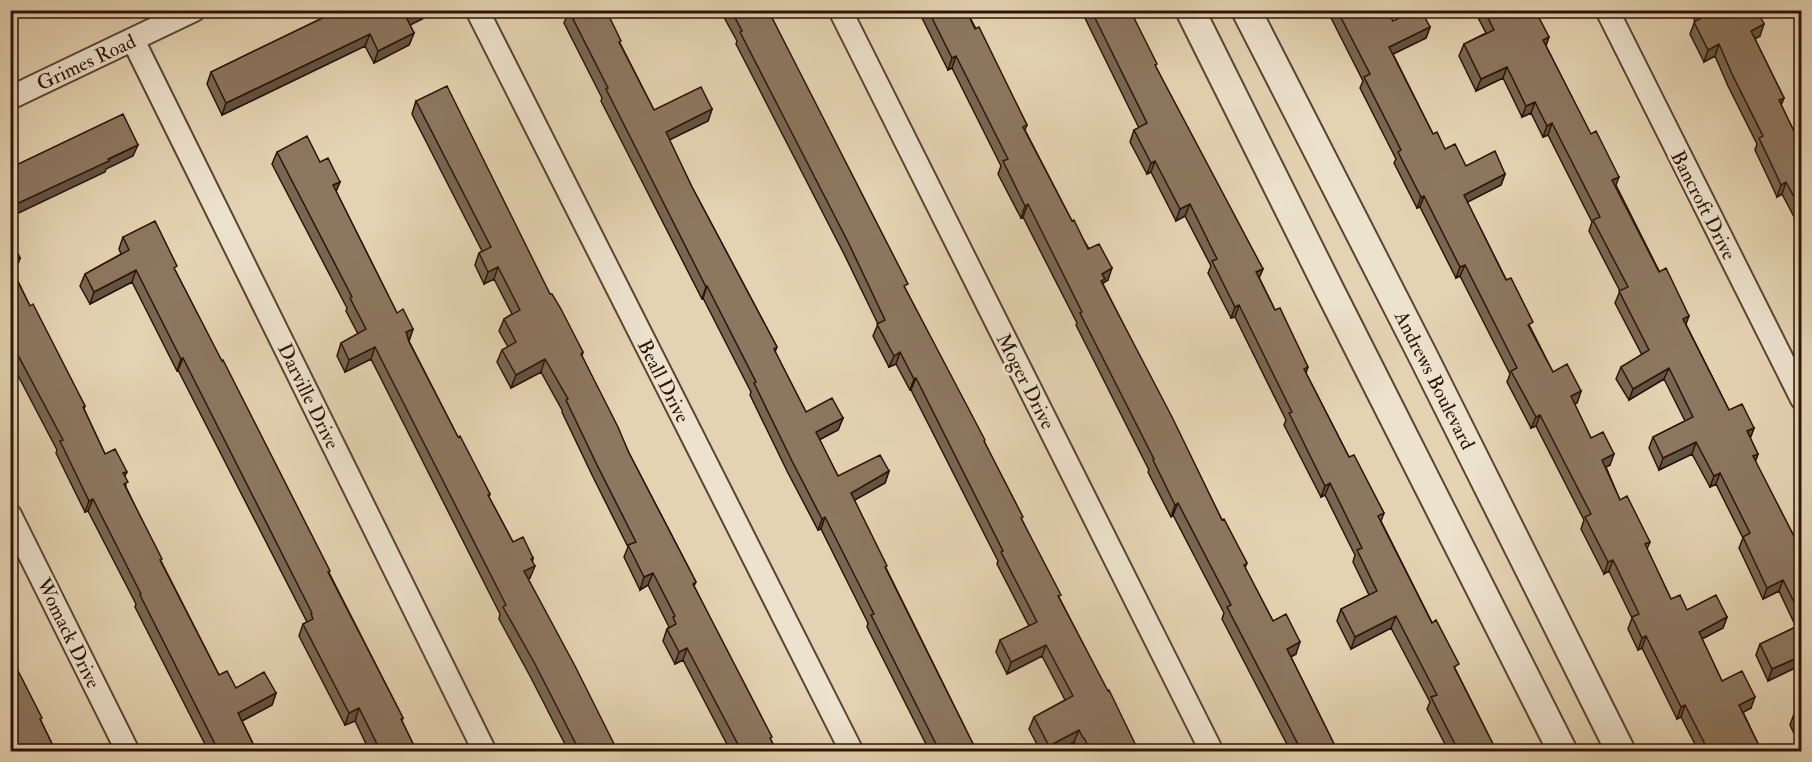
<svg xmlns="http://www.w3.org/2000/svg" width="1812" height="762" font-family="'IM FELL Double Pica',serif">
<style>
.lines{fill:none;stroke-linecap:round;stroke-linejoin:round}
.minor-casing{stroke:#5a4432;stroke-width:26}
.tertiary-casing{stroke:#5a4432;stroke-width:32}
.minor{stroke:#ede2cd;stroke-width:22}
.tertiary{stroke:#ede2cd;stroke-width:28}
.wall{fill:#786653;stroke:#2c1407;stroke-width:1.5}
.shaded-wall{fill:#625343;stroke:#2c1407;stroke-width:1.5}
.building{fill:#8c7760;stroke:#2c1407;stroke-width:1.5}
.labels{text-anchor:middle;stroke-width:6;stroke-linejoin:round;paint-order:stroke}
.street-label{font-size:20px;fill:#2c1407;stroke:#ede2cd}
</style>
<rect width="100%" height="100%" fill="#e4d3b2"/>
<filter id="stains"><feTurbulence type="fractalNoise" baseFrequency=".00333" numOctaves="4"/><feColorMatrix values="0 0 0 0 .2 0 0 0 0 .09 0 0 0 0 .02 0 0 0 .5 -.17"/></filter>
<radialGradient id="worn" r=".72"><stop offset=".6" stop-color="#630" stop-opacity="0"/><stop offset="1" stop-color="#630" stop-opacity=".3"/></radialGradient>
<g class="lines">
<g class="minor-casing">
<path id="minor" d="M477,10L852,752
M840,10L1212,752
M1607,10L1802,399
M133,40L485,752
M10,98L194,10
M10,515L128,752"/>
</g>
<g class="tertiary-casing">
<path id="tertiary" d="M1190,10L1330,291L1563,752
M1246,10L1423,356L1621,752"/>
</g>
<use href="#minor" class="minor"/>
<use href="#tertiary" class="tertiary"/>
</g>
<path class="wall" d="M339,10H427L424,18L410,25L414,33L409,45L374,63L365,46L222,115L207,84L211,72Z
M720,10H768L906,290L985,443L1060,599L1139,752H1081L1080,749L1078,750L1074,742L1056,752H1041L1029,729L1034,717L1065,700L1042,656L1007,674L996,652L1000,640L1029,626L997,564L998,561L911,390H910L896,364L889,367L873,336L878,324L844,254L736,44L737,41Z
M918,10H966L1027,125L1025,130L1072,221L1108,280L1103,283V284L1222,520L1247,563L1245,568L1273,621L1296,654L1291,657L1338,752H1291L1222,619L1224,613L1173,515L1171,517L1148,472L1149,470L1076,325L1077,323L1023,217L1021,218L998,174L1001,166L952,68L948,70Z
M1081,10H1130L1156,67L1275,310L1308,367L1306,373L1349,457L1384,513L1381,521L1497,752H1449L1427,709L1430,702L1391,628L1351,649L1337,621L1341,609L1369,595L1353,562L1355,555L1325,495L1321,497L1284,425L1286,420L1235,317L1231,318L1208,273L1211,266L1185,216L1176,221L1151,172L1147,174L1130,142L1134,130L1139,128Z
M1327,10H1387L1393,21L1430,27L1426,38L1393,54L1433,134L1445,149L1466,166L1505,174L1501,185L1467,202L1553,372L1581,391L1577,403L1574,404L1591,438L1610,465L1606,467L1620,500L1650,542L1647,549L1671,599L1687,610L1727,617L1723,628L1702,639L1722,681L1751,708L1743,712L1762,752H1699L1681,717L1677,719L1642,648L1638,650L1628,629L1632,618L1609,571L1604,574L1581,529L1584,520L1536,426L1531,428L1507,382L1510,374L1460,276L1456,278L1420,207L1417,208L1394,163L1396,159L1360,88L1363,81Z
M1474,10H1535L1546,46L1729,410L1754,428L1750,438L1758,454L1755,462L1800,548H1802V682L1795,668L1768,681L1756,655L1760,644L1796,627L1779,591L1763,599L1739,548L1743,538L1716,484L1710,487L1692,454L1659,470L1649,448L1653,437L1685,421L1664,379L1629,400L1616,379L1621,367L1642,355L1615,303L1620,291L1589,231L1592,222L1548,135L1543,137L1531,113L1522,117L1503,78L1476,91L1459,56L1464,44L1486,33Z
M1689,10H1757L1760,36L1755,39L1784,98L1781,105L1802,148V232L1782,194L1777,197L1772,186L1755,150L1757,144L1728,86L1715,56L1704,62L1690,34L1695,21Z
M569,11L620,43L654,110L712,109L708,121L669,140L692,187L777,347L775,352L806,412L843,418L838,430L819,440L838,476L889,471L885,483L854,500L886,568L977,752H930L867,627L868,623L821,529L818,530L788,473L750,395L751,392L703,298L702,299L601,101L602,98L564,23Z
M416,101L550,294L583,352L582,356L629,453L696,582L694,586L777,752H731L683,660L675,664L663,641L667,629L669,627L648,585L640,590L624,557L628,547L593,477L562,412V410L541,372L511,388L497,362L502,350L508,347L499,331L504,319L512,314L494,279L484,284L475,265L479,253L482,251L412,114Z
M277,152L320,162L340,182L336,191L397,313L413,329L409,341L458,437L490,494L489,497L513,542L533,558L530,578L528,579L618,752H569L530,676L499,619L500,614L371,359L345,372L337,356L341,343L358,334L346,311L347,308L272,164Z
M10,237L20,258L16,269L13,271L30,306L85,406L84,409L105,454L127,472L125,476L126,487L161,561L219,675L236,688L276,693L272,705L242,721L257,752H209L135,607L136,604L88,511L85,512L56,453L57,450L10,360Z
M123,237L175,270L403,718L402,721L417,752H370L355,721L345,725L299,636L303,624L307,622L178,370L177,371L132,282L90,304L80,286L85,274L121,254L119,249Z
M1802,237V252L1798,246Z
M10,655L41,721L56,752H11Z
M1802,710V745L1800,746L1790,725L1794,714Z"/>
<path class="shaded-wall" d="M10,10H25L10,17Z
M420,10H427L424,18L402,29L406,17Z
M1764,24L1760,36L1746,43L1751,31Z
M1430,27L1426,38L1385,58L1389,47Z
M414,33L409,45L374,63L378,51Z
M370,34L365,46L222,115L226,103Z
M1549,37L1545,49L1543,40Z
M1719,44L1715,56L1704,62L1708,50Z
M956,56L952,68L948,70L952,58Z
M1507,67L1503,78L1476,91L1481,79Z
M1784,98L1779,110V100Z
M1535,102L1531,113L1522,117L1526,106Z
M712,109L708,121L661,144L666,132Z
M1552,123L1548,135L1543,137L1547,126Z
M138,145L133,156L106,169L105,172L10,217V207Z
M1155,161L1151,172L1147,174L1151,163Z
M1505,174L1501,185L1460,206L1464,195Z
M1619,177L1615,188L1612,180Z
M340,182L335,194L333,185Z
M1786,182L1782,194L1777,197L1781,185Z
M1424,196L1420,207L1417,208L1421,197Z
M1028,204L1023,217L1021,218L1025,206Z
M1190,204L1185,216L1176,221L1180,209Z
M20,258L16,269L10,272V262Z
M1465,265L1460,276L1456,278L1460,267Z
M498,267L494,279L484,284L488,272Z
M1112,268L1108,280L1103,283L1100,291L1102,274Z
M1263,269L1258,281L1256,272Z
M136,270L132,282L90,304L94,292Z
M707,286L703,298L702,299L706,287Z
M1239,305L1235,317L1231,318L1235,307Z
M1689,316L1685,327L1683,319Z
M413,329L409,341L406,332Z
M375,347L371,359L345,372L349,360Z
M900,352L896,364L889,367L894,356Z
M183,358L178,370L177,371L181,359Z
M545,359L541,372L511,388L516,375Z
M1669,368L1664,379L1629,400L1633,389Z
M916,378L911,390H910L914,379Z
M1581,391L1577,403L1567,408L1571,396Z
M1540,415L1536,426L1531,428L1536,417Z
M843,418L838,430L811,444L816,432Z
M1754,428L1750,439L1747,431Z
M1696,442L1692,454L1659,470L1663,458Z
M1614,454L1610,465L1598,471L1602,460Z
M1758,454L1754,465L1753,456Z
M889,471L885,483L846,505L851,493Z
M1720,473L1716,484L1710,487L1714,476Z
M1330,483L1325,495L1321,497L1325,486Z
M93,499L88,511L85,512L89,501Z
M1178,503L1173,515L1171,517L1175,505Z
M825,517L821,529L818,530L822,519Z
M533,558L530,568L535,566L530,578L519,583L524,571L531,559Z
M1613,560L1609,571L1604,574L1608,562Z
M653,573L648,585L640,590L644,577Z
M1783,580L1779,591L1763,599L1767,588Z
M1396,616L1391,628L1351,649L1355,637Z
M1727,617L1723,628L1694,643L1699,632Z
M1646,636L1642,648L1638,650L1642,638Z
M1300,642L1296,654L1282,661L1287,649Z
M1046,645L1042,656L1007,674L1011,662Z
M687,648L683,660L675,664L679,652Z
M1799,657L1795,668L1768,681L1772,669Z
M276,693L272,705L234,725L238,713Z
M1755,697L1751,708L1735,717L1739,705Z
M1685,705L1681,717L1677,719L1681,707Z
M359,708L355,721L345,725L349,713Z
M1079,730L1074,742L1056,752H1047L1049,746Z"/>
<path class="building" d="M339,10H420L406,17L414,33L378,51L370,34L226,103L211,72Z
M569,10H606L621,41L619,42L654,110L701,87L712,109L666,132L692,187L777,347L774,349L806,412L832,398L843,418L816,432L838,476L880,455L889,471L851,493L887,566L885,567L977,752H940L871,615L874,614L825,517L822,519L792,461L754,383L756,382L707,286L706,287L606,89L608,88L569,11Z
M731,10H768L908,284L904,286L985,440L984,441L1023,517L1021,518L1061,595L1058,596L1108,691L1109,690L1139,752H1091L1084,738H1083L1079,730L1049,746L1034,717L1073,696L1046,645L1011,662L1000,640L1037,622L1001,552L1003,551L916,378L914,379L900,352L894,356L877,324L885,320L848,242L740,32L742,31Z
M928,10H966L975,29L979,27L1027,125L1023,127L1072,221L1074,220L1088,249L1099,244L1112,268L1102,274L1105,279L1101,281L1172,417L1222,520L1224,519L1247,563L1244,565L1273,621L1286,614L1300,642L1287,649L1338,752H1302L1227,607L1231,605L1178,503L1175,505L1153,460L1154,459L1080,313L1082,312L1028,204L1025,206L1003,161L1008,159L956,56L952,58Z
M1091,10H1130L1157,64L1155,65L1263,269L1256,272L1275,310L1280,308L1308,367L1304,369L1349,457L1354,455L1384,513L1378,516L1432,623L1436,620L1459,664L1454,667L1497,752H1459L1431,697L1437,695L1396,616L1355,637L1341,609L1377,591L1357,550L1362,548L1330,483L1325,486L1289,413L1292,412L1239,305L1235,307L1212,261L1217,259L1190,204L1180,209L1155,161L1151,163L1134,130L1147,123Z
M1337,10H1387L1393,21L1415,10H1421L1430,27L1389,47L1433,134L1437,132L1445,149L1455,144L1466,166L1495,151L1505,174L1464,195L1506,280L1511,278L1533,322L1528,325L1553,372L1567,364L1581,391L1571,396L1591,438L1603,432L1614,454L1602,460L1620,500L1627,496L1650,542L1645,544L1671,599L1680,595L1687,610L1716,595L1727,617L1699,632L1722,681L1742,671L1755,697L1739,705L1762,752H1709L1685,705L1681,707L1646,636L1642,638L1632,617L1639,614L1613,560L1608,562L1585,517L1591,514L1540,415L1536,417L1511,371L1517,368L1465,265L1460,267L1424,196L1421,197L1398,152L1401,150L1364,77L1370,74Z
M1484,10H1535L1549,37L1543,40L1591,134L1596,131L1619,177L1612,180L1659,272L1666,268L1689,316L1683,319L1729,410L1742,404L1754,428L1747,431L1758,454L1753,456L1800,548H1802V618L1783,580L1767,588L1743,537L1750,533L1720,473L1714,476L1696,442L1663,458L1653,437L1693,417L1669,368L1633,389L1621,367L1649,350L1619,291L1628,287L1593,220L1600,217L1552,123L1547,126L1535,102L1526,106L1507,67L1481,79L1464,44L1494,30Z
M1700,10H1757L1764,24L1751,31L1784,98L1779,100L1802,148V212L1786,182L1781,185L1776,174L1759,138L1763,136L1732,74L1719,44L1708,50L1694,22L1703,17Z
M447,86L550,294H552L561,309L583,352L581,354L618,427L629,453L696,582L693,584L772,737L770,738L777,752H742L687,648L679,652L667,629L676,624L673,617L675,616L653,573L644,577L628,545L636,542L597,465L566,400L568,399L545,359L516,375L502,350L516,342L504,319L520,310L498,267L488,272L479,253L491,247L416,101Z
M123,114L138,145L108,159L109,161L10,207V168Z
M307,136L320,162L328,158L340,182L333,185L397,313L403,309L413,329L406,332L409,342L458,437L460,436L490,494L488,495L513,542L523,537L533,558L531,559L535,566L524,571L575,666L618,752H580L535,664L503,607L506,605L375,347L349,360L341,343L366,329L350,298L352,297L277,152Z
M155,221L177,266L174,268L222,361L223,360L330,571L328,572L403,718L401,719L417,752H381L359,708L349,713L303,624L313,619L311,614L312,613L183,358L181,359L136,270L94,292L85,274L129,250L123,237Z
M10,237L20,258L10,262Z
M10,266L30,306L33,304L85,406L83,407L105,454L115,449L127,472L123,473L128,482L124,484L162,559L160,560L219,675L227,671L236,688L264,672L276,693L238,713L257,752H219L140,595L141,594L93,499L89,501L60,441L63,440L10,340Z
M1802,624V662L1799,657L1772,669L1760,644Z
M10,655L42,718L40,719L56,752H21L10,730Z
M1802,710V729L1794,714Z
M302,748L304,752H296Z
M1794,748L1795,752H1785Z"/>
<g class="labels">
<g class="street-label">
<text transform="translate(86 62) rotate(-25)" y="7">Grimes Road</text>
<text transform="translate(1704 205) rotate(63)" y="7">Bancroft Drive</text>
<text transform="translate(1435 380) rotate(63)" y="7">Andrews Boulevard</text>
<text transform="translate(664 381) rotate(63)" y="7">Beall Drive</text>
<text transform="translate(1026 381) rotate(63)" y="7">Moger Drive</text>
<text transform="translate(309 396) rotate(64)" y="7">Darville Drive</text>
<text transform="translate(69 633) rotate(64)" y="7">Womack Drive</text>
</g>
</g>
<rect width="1812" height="762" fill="none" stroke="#e4d3b2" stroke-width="36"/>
<rect x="12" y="12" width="1788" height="738" fill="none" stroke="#2c1407" stroke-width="3"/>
<rect x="18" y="18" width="1776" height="726" fill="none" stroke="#2c1407" stroke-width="1.5"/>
<rect width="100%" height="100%" filter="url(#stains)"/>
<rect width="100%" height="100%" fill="url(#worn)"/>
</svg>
